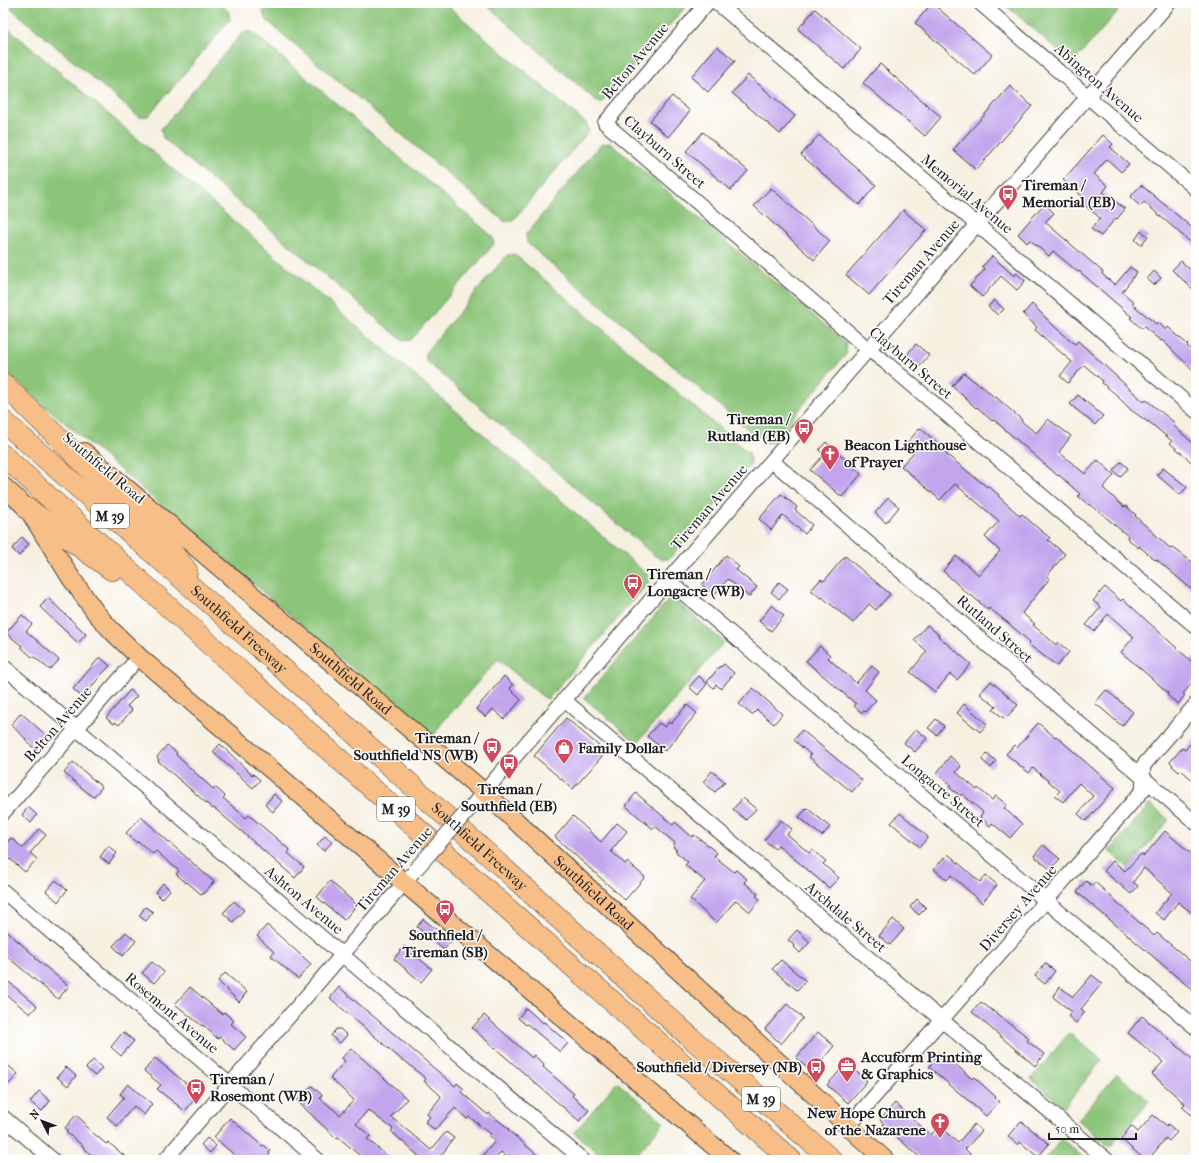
<svg xmlns="http://www.w3.org/2000/svg" width="1199" height="1163" font-family="'IM FELL French Canon',serif">
<style>
.green{fill:#8bc579;stroke:#54704a}
.building{fill:#c2a5ed}
.lines{fill:none;stroke-linecap:round;stroke-linejoin:round}
.minor-casing{stroke:#3d3c3a;stroke-width:16}
.major-casing{stroke:#3d3c3a;stroke-width:20}
.highway-casing{stroke:#3d3c3a;stroke-width:22}
.minor{stroke:#fff;stroke-width:14}
.major{stroke:#f7be87;stroke-width:18}
.highway{stroke:#f7be87;stroke-width:21}
.minor-bridge-casing{stroke:#3d3c3a;stroke-width:16;stroke-linecap:butt}
.minor-bridge{stroke:#fff;stroke-width:14}
.labels{text-anchor:middle;stroke-width:3;stroke-linejoin:round;paint-order:stroke}
.shield{fill:#fff;stroke:#606060;stroke-width:1}
.shield-label{font-size:14px;font-weight:bold;fill:#1c1c1c}
.street-label{font-size:15px;fill:#1c1c1c;stroke:#fff}
.poi-label{font-size:15px;font-weight:bold;fill:#1c1c1c;stroke:#fff;text-anchor:start}
</style>
<rect width="100%" height="100%" fill="#fff"/>
<filter id="ink" filterUnits="userSpaceOnUse"><feTurbulence type="fractalNoise" baseFrequency=".025" numOctaves="2"/><feDisplacementMap in="SourceGraphic" scale="8" xChannelSelector="R" yChannelSelector="G"/><feConvolveMatrix kernelMatrix="1 2 1 2 8 2 1 2 1" color-interpolation-filters="sRGB"/></filter>
<filter id="wash" filterUnits="userSpaceOnUse"><feTurbulence type="fractalNoise" baseFrequency=".012" numOctaves="4" result="noise"/><feDisplacementMap in="SourceGraphic" scale="16" xChannelSelector="R" yChannelSelector="G"/><feGaussianBlur stdDeviation="0.9" result="paint"/><feColorMatrix in="noise" values="0 0 0 0 0 0 0 0 0 0 0 0 0 0 0 0 0 1.4 0 .05"/><feComposite in="paint" operator="in"/></filter>
<g filter="url(#wash)">
<rect width="100%" height="100%" fill="#f6f0e1"/>
<path class="green" d="M8,3H219L229,12L230,20L148,116L139,117L13,10Z
M270,3H444L587,124L589,131L513,220L505,222L265,19L263,11Z
M484,3H689L600,104Z
M1003,3H1125L1073,63Z
M3,24L647,574L649,582L548,699L542,696L498,659L441,724L433,737L3,370Z
M251,31L492,236L494,244L411,340L403,341L163,138L161,129L243,32Z
M610,143L845,342L847,353L772,442L764,443L527,243L526,234L601,144Z
M514,254L749,453L751,464L669,559H662L655,556L426,361L425,353L507,255Z
M671,597L724,642L637,743L584,698Z
M1150,804L1169,820L1128,868L1109,851Z
M1069,1033L1102,1060L1064,1107L1031,1079Z
M1117,1074L1149,1101L1110,1147L1078,1120Z
M617,1082L664,1122L632,1160H607L574,1133Z
M1062,1139L1086,1160H1044Z"/>
<g id="blocks">
<path class="building" d="M932,3L992,55L975,75L915,23Z
M815,9L861,49L844,69L798,29Z
M717,46L735,61L708,92L691,77Z
M880,64L941,117L925,136L863,83Z
M748,75L795,116L780,134L732,93Z
M1010,86L1032,106L976,170L953,150Z
M672,96L690,111L668,137L650,121Z
M703,132L748,171L731,190L686,151Z
M819,135L876,185L859,205L801,155Z
M1103,135L1113,144L1110,147L1129,164L1121,172L1107,159L1094,174L1108,186L1103,192L1125,209L1117,219L1116,218L1101,236L1091,229L1100,218L1081,202L1084,198L1063,180Z
M1141,185L1196,231V247L1144,202L1140,206L1130,197Z
M771,188L830,241L814,260L754,206Z
M1044,204L1054,213L1045,222L1103,272L1102,274L1115,285L1130,267L1137,272L1122,292L1134,302L1132,304L1156,324L1158,322L1166,330L1168,327L1188,345L1187,346L1196,354V373L1162,340L1161,341L1144,327L1142,329L1130,318L1132,317L1079,271L1078,272L1053,251L1049,256L1030,240L1027,243L1018,234Z
M903,210L926,230L869,295L846,275Z
M1141,231L1148,236L1141,245L1135,240Z
M992,256L1014,276L1016,273L1025,281L1017,290L1001,276L982,297L970,286L985,269L982,267Z
M1181,261L1196,275V292L1172,270Z
M1154,271L1161,278L1154,285L1147,279Z
M994,300L1004,309L998,315L988,307Z
M1032,304L1055,327L1075,344L1078,341L1144,402L1146,400L1175,423L1173,425L1196,446V466L1170,443L1172,441L1148,421V422L1131,410L1118,397H1119L1102,383L1103,381L1084,365L1068,383L1060,376L1072,362L1035,330L1037,327L1023,314Z
M916,344L929,355L918,368L905,357Z
M964,373L979,385L980,384L995,398L996,397L1022,420L1021,421L1036,433L1048,419L1071,436L1059,452L1085,474L1098,460L1114,475L1103,488L1124,507L1126,506L1136,515L1135,516L1170,548L1172,547L1196,565V593L1156,559L1155,560L1139,546L1138,548L1127,538L1128,536L1090,504L1089,505L1078,496L1080,494L1059,475L1058,476L1048,467L994,420L992,421L977,407L976,408L952,386Z
M1078,395L1103,416L1095,425L1070,404Z
M920,428L948,452L946,454L987,487L988,486L999,495L998,496L1020,516L1022,514L1039,529L1050,538L1048,540L1065,554L1047,576L1050,578L1022,613L1035,624L1033,625L1056,645L1058,642L1069,652L1057,666L1028,644L1030,642L1007,622L989,608L988,610L971,595L970,596L943,571L956,556L979,575L1000,551L985,537L999,521L955,484L940,500L901,466L915,451L907,443Z
M826,442L861,474L842,497L810,470L824,455L819,450Z
M1121,462L1128,468L1120,477L1113,471Z
M1163,468L1187,487L1180,495L1157,475Z
M781,494L797,507L795,510L812,525L805,534L783,515L771,530L759,519Z
M888,498L899,507L886,523L875,513Z
M22,537L29,544L19,556L12,549Z
M726,555L739,567L736,570L757,587L749,597L728,579L714,595L702,585Z
M845,556L890,594L876,610L869,604L853,623L822,597L821,598L811,590L821,579L824,581Z
M779,582L788,589L779,599L771,592Z
M1105,587L1121,601L1123,599L1191,661L1196,655V678L1183,694L1185,695L1178,704L1167,695L1168,693L1156,682L1121,652L1134,637L1108,614L1094,631L1086,625L1101,607L1093,601Z
M48,598L86,634L78,643L40,607Z
M772,605L784,616L771,631L759,621Z
M22,615L32,624L26,631L59,660L50,670L33,656L32,657L21,647L22,646L6,633Z
M927,625L939,635L938,636L971,664L957,680L950,674L935,692L910,672L927,651L914,640Z
M820,646L830,655L828,658L856,683L872,666L879,672L865,690L876,700L865,712L864,711L862,713L854,706L856,704L806,661Z
M100,657L110,666L101,675L83,698L73,689Z
M724,664L734,673L721,689L716,684L714,688L707,682L720,666L721,667Z
M504,676L513,685L510,689L521,700L504,719L493,709L486,717L476,709Z
M699,676L707,684L698,695L689,687Z
M991,681L1018,705L1005,719L993,710L996,707L980,694Z
M753,688L782,714L774,724L757,710L752,715L739,704Z
M130,690L137,696L127,706L132,710L119,725L115,722L114,724L106,718Z
M1106,690L1133,712L1122,726L1095,703Z
M964,704L987,724L980,732L957,713Z
M687,705L697,713L665,751L647,736L659,723L665,727L669,722L671,724Z
M21,713L47,736L44,738L46,740L37,751L25,740L26,739L11,725Z
M566,718L606,752L573,789L534,756Z
M936,719L944,726L937,735L928,728Z
M1038,723L1055,737L1056,736L1115,788L1086,821L1078,814L1093,796L1079,783L1063,802L1055,796L1060,791L1033,768L1029,773L1006,754L1014,745L1017,748Z
M916,729L927,738L915,752L904,743Z
M802,730L862,780L852,792L809,757L811,755L794,740Z
M1196,737V783L1181,770L1179,772L1172,766L1173,765L1170,762L1182,748L1185,750Z
M220,744L252,775L253,774L260,780L253,788L213,752Z
M167,745L177,753L176,755L213,789L215,787L225,796L223,798L246,818L249,815L290,850L288,853L304,867L295,878L233,824L214,808L213,809L158,761L159,760L157,757Z
M987,753L996,761L991,768L982,760Z
M950,756L961,766L956,772L977,790L978,788L992,800L996,796L1007,805L1004,808L1022,824L1010,838L992,823L990,826L980,817L983,812L962,794L960,796L949,787L951,785L937,773Z
M73,762L102,787L93,797L64,773Z
M712,771L725,782L715,792L703,782Z
M636,793L673,825L675,822L692,837L694,835L704,842L717,853L714,856L734,872L736,870L747,879L744,882L758,894L756,896L760,899L750,912L736,900L716,923L690,899L705,881L685,865L688,862L675,851L677,850L673,847L675,843L655,826L653,829L626,806Z
M274,794L282,801L273,812L265,805Z
M743,798L756,809L746,820L733,809Z
M28,807L37,815L31,823L22,815Z
M807,808L830,827L822,836L799,817Z
M900,813L928,837L920,847L891,823Z
M573,816L601,842L617,823L627,831L611,851L625,864L627,862L645,877L625,900L555,837Z
M141,817L214,882L202,895L187,882L186,883L176,874L179,871L156,851L153,854L138,841L137,843L126,833Z
M781,820L792,829L787,834L809,853L812,850L826,861L823,864L839,878L829,888L778,845L775,849L764,840Z
M39,829L46,835L30,853L37,859L25,872L10,859L9,860L3,855V847L11,838L23,848Z
M1165,831L1196,858V908L1192,913L1178,902L1164,920L1155,913L1172,893L1144,868L1133,882L1138,886L1131,894L1104,871L1113,861L1125,871L1141,854L1144,856Z
M325,836L332,842L324,851L317,845Z
M1043,845L1060,859L1050,869L1034,856Z
M108,846L117,853L109,864L100,857Z
M948,854L980,882L986,875L997,885L982,903L951,875L947,880L934,869Z
M56,880L67,890L58,902L46,891Z
M330,881L357,905L344,920L317,897Z
M1086,881L1092,886L1095,882L1154,936L1157,933L1196,966V993L1077,892Z
M163,883L170,890L162,899L155,892Z
M917,899L926,908L919,915L910,907Z
M234,901L244,910L233,922L223,913Z
M145,907L153,912L146,921L139,916Z
M423,919L451,941L444,950L417,927Z
M893,919L904,929L890,945L879,936Z
M267,925L311,964L298,979L271,956L274,952L257,936Z
M3,928L36,957L35,958L69,986L58,999L3,953Z
M797,930L810,942L800,953L793,946L794,945L788,940Z
M126,932L136,941L123,956L113,946Z
M404,946L432,969L421,982L394,959Z
M781,960L806,981L797,990L772,969Z
M152,962L164,972L154,983L142,973Z
M1045,963L1055,971L1045,984L1035,976Z
M225,973L247,992L239,1002L218,981Z
M1092,975L1102,983L1081,1009L1085,1012L1076,1023L1068,1016L1072,1012L1053,997L1060,987L1073,997Z
M3,977L37,1006L30,1014L3,992Z
M190,987L222,1014L224,1012L234,1021L231,1024L246,1037L234,1050L220,1037L218,1039L203,1025L202,1026L175,1004Z
M339,987L455,1086L457,1083L464,1089L461,1092L488,1115L489,1113L509,1129L508,1130L543,1160H511L501,1152L494,1160H479L495,1141L489,1136L491,1134L469,1117L467,1119L455,1108L435,1130L425,1122L430,1117L427,1114L441,1097L440,1095L424,1081L426,1079L404,1060L403,1061L330,998Z
M981,1002L1029,1038L1027,1041L1044,1054L1035,1066L972,1012Z
M787,1004L803,1018L781,1044L765,1029Z
M526,1008L543,1023L544,1022L568,1043L560,1052L527,1024L526,1025L518,1018Z
M484,1015L532,1058L534,1055L544,1065L543,1067L574,1094L572,1096L589,1110L579,1121L472,1028Z
M1142,1016L1196,1062V1110L1192,1115L1182,1107L1185,1104L1152,1074L1163,1062L1128,1033Z
M336,1029H340L347,1035L340,1043L331,1036Z
M123,1032L134,1041L121,1056L111,1047Z
M818,1032L834,1046L812,1072L796,1058Z
M351,1048L407,1099L391,1117L431,1150L446,1132L454,1138L440,1157L443,1160H423L391,1131L393,1129L368,1110L356,1124L370,1136L367,1139L392,1160H365L338,1137L336,1138L297,1101L312,1086L322,1095L320,1098L340,1115L354,1100L330,1078L345,1061L342,1058Z
M942,1052L972,1079L974,1077L996,1097L995,1098L999,1102L986,1116L929,1067Z
M155,1058L199,1094L185,1111L157,1089L161,1085L144,1071Z
M93,1060L102,1068L95,1076L86,1068Z
M3,1061L18,1074L9,1084L3,1079Z
M847,1063L867,1081L848,1103L827,1085Z
M66,1067L76,1076L68,1086L57,1077Z
M128,1084L152,1104L144,1115L134,1106L117,1126L107,1117L124,1097L120,1094Z
M39,1091L50,1101L42,1111L30,1102Z
M895,1103L931,1135L939,1126L958,1143L974,1124L982,1131L965,1149L976,1160H923L883,1125L884,1124L880,1120Z
M76,1115L86,1124L85,1126L106,1144L108,1142L129,1160H97L83,1148L84,1147L66,1132L68,1130L65,1128Z
M1153,1115L1167,1126L1168,1124L1177,1132L1169,1141L1166,1138L1148,1160H1145L1121,1139L1131,1126L1138,1132Z
M230,1118L262,1146L264,1145L270,1151L269,1153L270,1154L265,1160H240L214,1137Z
M1021,1121L1049,1144L1038,1157L1020,1142L1018,1145L1008,1136Z
M207,1138L216,1146L210,1153L201,1145Z"/>
</g>
</g>
<g filter="url(#ink)">
<use href="#blocks" fill-opacity="0" stroke="#3d3c3a" stroke-width="1"/>
<g class="lines">
<g class="minor-casing">
<path id="minor" d="M707,3L605,123L868,349L884,361L1196,627
M717,3L1196,411
M980,3L1102,109L1196,189
M772,461L1196,823
M668,580L1196,1028
M3,666L583,1160
M564,700L1107,1160
M472,806L1169,3
M3,813L139,657
M3,891L318,1160
M3,1117L53,1160
M849,1127L859,1114L1143,790V766L1196,704
M165,1160L411,875"/>
</g>
<g class="major-casing">
<g id="major">
<path id="s1" d="M84,452L484,792L885,1160"/>
<path d="M3,486L28,509L71,578L96,613L111,630L139,657L730,1160"/>
</g>
</g>
<g class="highway-casing">
<g id="highway">
<path d="M5,385L169,548L187,571"/>
<path id="s2" d="M3,421L219,611L691,1038L832,1160"/>
<path d="M3,455L198,634L791,1160"/>
<path d="M28,509L112,570"/>
</g>
</g>
<use href="#minor" class="minor"/>
<use href="#major" class="major"/>
<use href="#highway" class="highway"/>
<g class="minor-bridge-casing">
<path id="minor-bridge" d="M415,870L472,806"/>
</g>
<use href="#minor-bridge" class="minor-bridge"/>
</g>
</g>
<defs>
<g id="bus-pin" transform="scale(1)"><path d="M0 17L-7.5 6A9.5 9.5 0 1 1 7.5 6Z" fill="#d1495b" stroke="#fff"/><path d="M-5-6H5V4H4V6H2V4H-2V6H-4V4H-5ZM-3.5-4V0h7V-4ZM-3.5 1.2v1.5H-2V1.2ZM2 1.2v1.5H3.5V1.2Z" fill="#fff"/></g>
<g id="church-pin" transform="scale(1)"><path d="M0 17L-7.5 6A9.5 9.5 0 1 1 7.5 6Z" fill="#d1495b" stroke="#fff"/><path d="M-1.2-6h2.4v3.5h3.3v2.4h-3.3V6h-2.4V-.1h-3.3v-2.4h3.3Z" fill="#fff"/></g>
<g id="shop-pin" transform="scale(1)"><path d="M0 17L-7.5 6A9.5 9.5 0 1 1 7.5 6Z" fill="#d1495b" stroke="#fff"/><path d="M-5-2.5h2.3a2.7 3.5 0 0 1 5.4 0H5L5.5 6h-11ZM-1.5-2.5h3a1.5 2.3 0 0 0-3 0Z" fill="#fff"/></g>
<g id="office-pin" transform="scale(1)"><path d="M0 17L-7.5 6A9.5 9.5 0 1 1 7.5 6Z" fill="#d1495b" stroke="#fff"/><path d="M-6-3h4V-5.5h4V-3h4V5H-6ZM-1-4.5V-3h2v-1.5ZM-6 0V1H6V0Z" fill="#fff"/></g>
</defs>
<g fill-rule="evenodd">
<use href="#bus-pin" x="1008" y="194"/>
<use href="#bus-pin" x="804" y="428"/>
<use href="#church-pin" x="830" y="454"/>
<use href="#bus-pin" x="633" y="583"/>
<use href="#bus-pin" x="492" y="747"/>
<use href="#shop-pin" x="564" y="748"/>
<use href="#bus-pin" x="509" y="763"/>
<use href="#bus-pin" x="445" y="909"/>
<use href="#office-pin" x="847" y="1066"/>
<use href="#bus-pin" x="816" y="1067"/>
<use href="#bus-pin" x="196" y="1088"/>
<use href="#church-pin" x="940" y="1122"/>
</g>
<g class="labels">
<g class="shield">
<rect x="91" y="504" width="38" height="24" rx="3"/>
<rect x="377" y="797" width="38" height="24" rx="3"/>
<rect x="742" y="1087" width="38" height="24" rx="3"/>
</g>
<g class="shield-label">
<text x="110" y="521">M 39</text>
<text x="396" y="814">M 39</text>
<text x="761" y="1104">M 39</text>
</g>
<g class="street-label">
<text transform="translate(635 61) rotate(-50)" y="5">Belton Avenue</text>
<text transform="translate(1099 83) rotate(41)" y="5">Abington Avenue</text>
<text transform="translate(665 152) rotate(41)" y="5">Clayburn Street</text>
<text transform="translate(967 194) rotate(40)" y="5">Memorial Avenue</text>
<text transform="translate(921 262) rotate(-49)" y="5">Tireman Avenue</text>
<text transform="translate(911 363) rotate(40)" y="5">Clayburn Street</text>
<text transform="translate(104 468) rotate(40)" y="5">Southfield Road</text>
<text transform="translate(709 507) rotate(-49)" y="5">Tireman Avenue</text>
<text transform="translate(995 629) rotate(41)" y="5">Rutland Street</text>
<text dy="5" stroke="none"><textPath href="#s2" startOffset="315">Southfield Freeway</textPath></text>
<text dy="5" stroke="none"><textPath href="#s1" startOffset="350">Southfield Road</textPath></text>
<text transform="translate(58 724) rotate(-49)" y="5">Belton Avenue</text>
<text transform="translate(943 791) rotate(40)" y="5">Longacre Street</text>
<text dy="5" stroke="none"><textPath href="#s2" startOffset="639">Southfield Freeway</textPath></text>
<text transform="translate(394 869) rotate(-49)" y="5">Tireman Avenue</text>
<text dy="5" stroke="none"><textPath href="#s1" startOffset="674">Southfield Road</textPath></text>
<text transform="translate(304 900) rotate(40)" y="5">Ashton Avenue</text>
<text transform="translate(1018 908) rotate(-49)" y="5">Diversey Avenue</text>
<text transform="translate(846 917) rotate(40)" y="5">Archdale Street</text>
<text transform="translate(172 1013) rotate(40)" y="5">Rosemont Avenue</text>
</g>
<g class="poi-label">
<text x="1022" y="190">Tireman /<tspan x="1022" dy="17">Memorial (EB)</tspan></text>
<text x="790" y="424" text-anchor="end">Tireman /<tspan x="790" dy="17">Rutland (EB)</tspan></text>
<text x="844" y="450">Beacon Lighthouse<tspan x="844" dy="17">of Prayer</tspan></text>
<text x="647" y="579">Tireman /<tspan x="647" dy="17">Longacre (WB)</tspan></text>
<text x="478" y="743" text-anchor="end">Tireman /<tspan x="478" dy="17">Southfield NS (WB)</tspan></text>
<text x="578" y="753">Family Dollar</text>
<text x="509" y="794" text-anchor="middle">Tireman /<tspan x="509" dy="17">Southfield (EB)</tspan></text>
<text x="445" y="940" text-anchor="middle">Southfield /<tspan x="445" dy="17">Tireman (SB)</tspan></text>
<text x="861" y="1062">Accuform Printing<tspan x="861" dy="17">&amp; Graphics</tspan></text>
<text x="802" y="1072" text-anchor="end">Southfield / Diversey (NB)</text>
<text x="210" y="1084">Tireman /<tspan x="210" dy="17">Rosemont (WB)</tspan></text>
<text x="926" y="1118" text-anchor="end">New Hope Church<tspan x="926" dy="17">of the Nazarene</tspan></text>
</g>
</g>
<rect width="1199" height="1163" fill="none" stroke="#fff" stroke-width="16"/>
<g transform="translate(42 1121) rotate(312)" stroke="#ffffff" stroke-width="3" paint-order="stroke">
<path d="M0-3L7 15L0 10L-7 15Z" fill="#1c1c1c"/>
<text y="-6" font-size="11" font-weight="bold" text-anchor="middle" fill="#1c1c1c">N</text>
</g>
<path d="M1049 1133v6h87v-6" fill="none" stroke="#1c1c1c" stroke-width="2"/>
<text x="1055" y="1133" font-size="12" fill="#1c1c1c" stroke="#ffffff" stroke-width="3" paint-order="stroke">50 m</text>
</svg>
